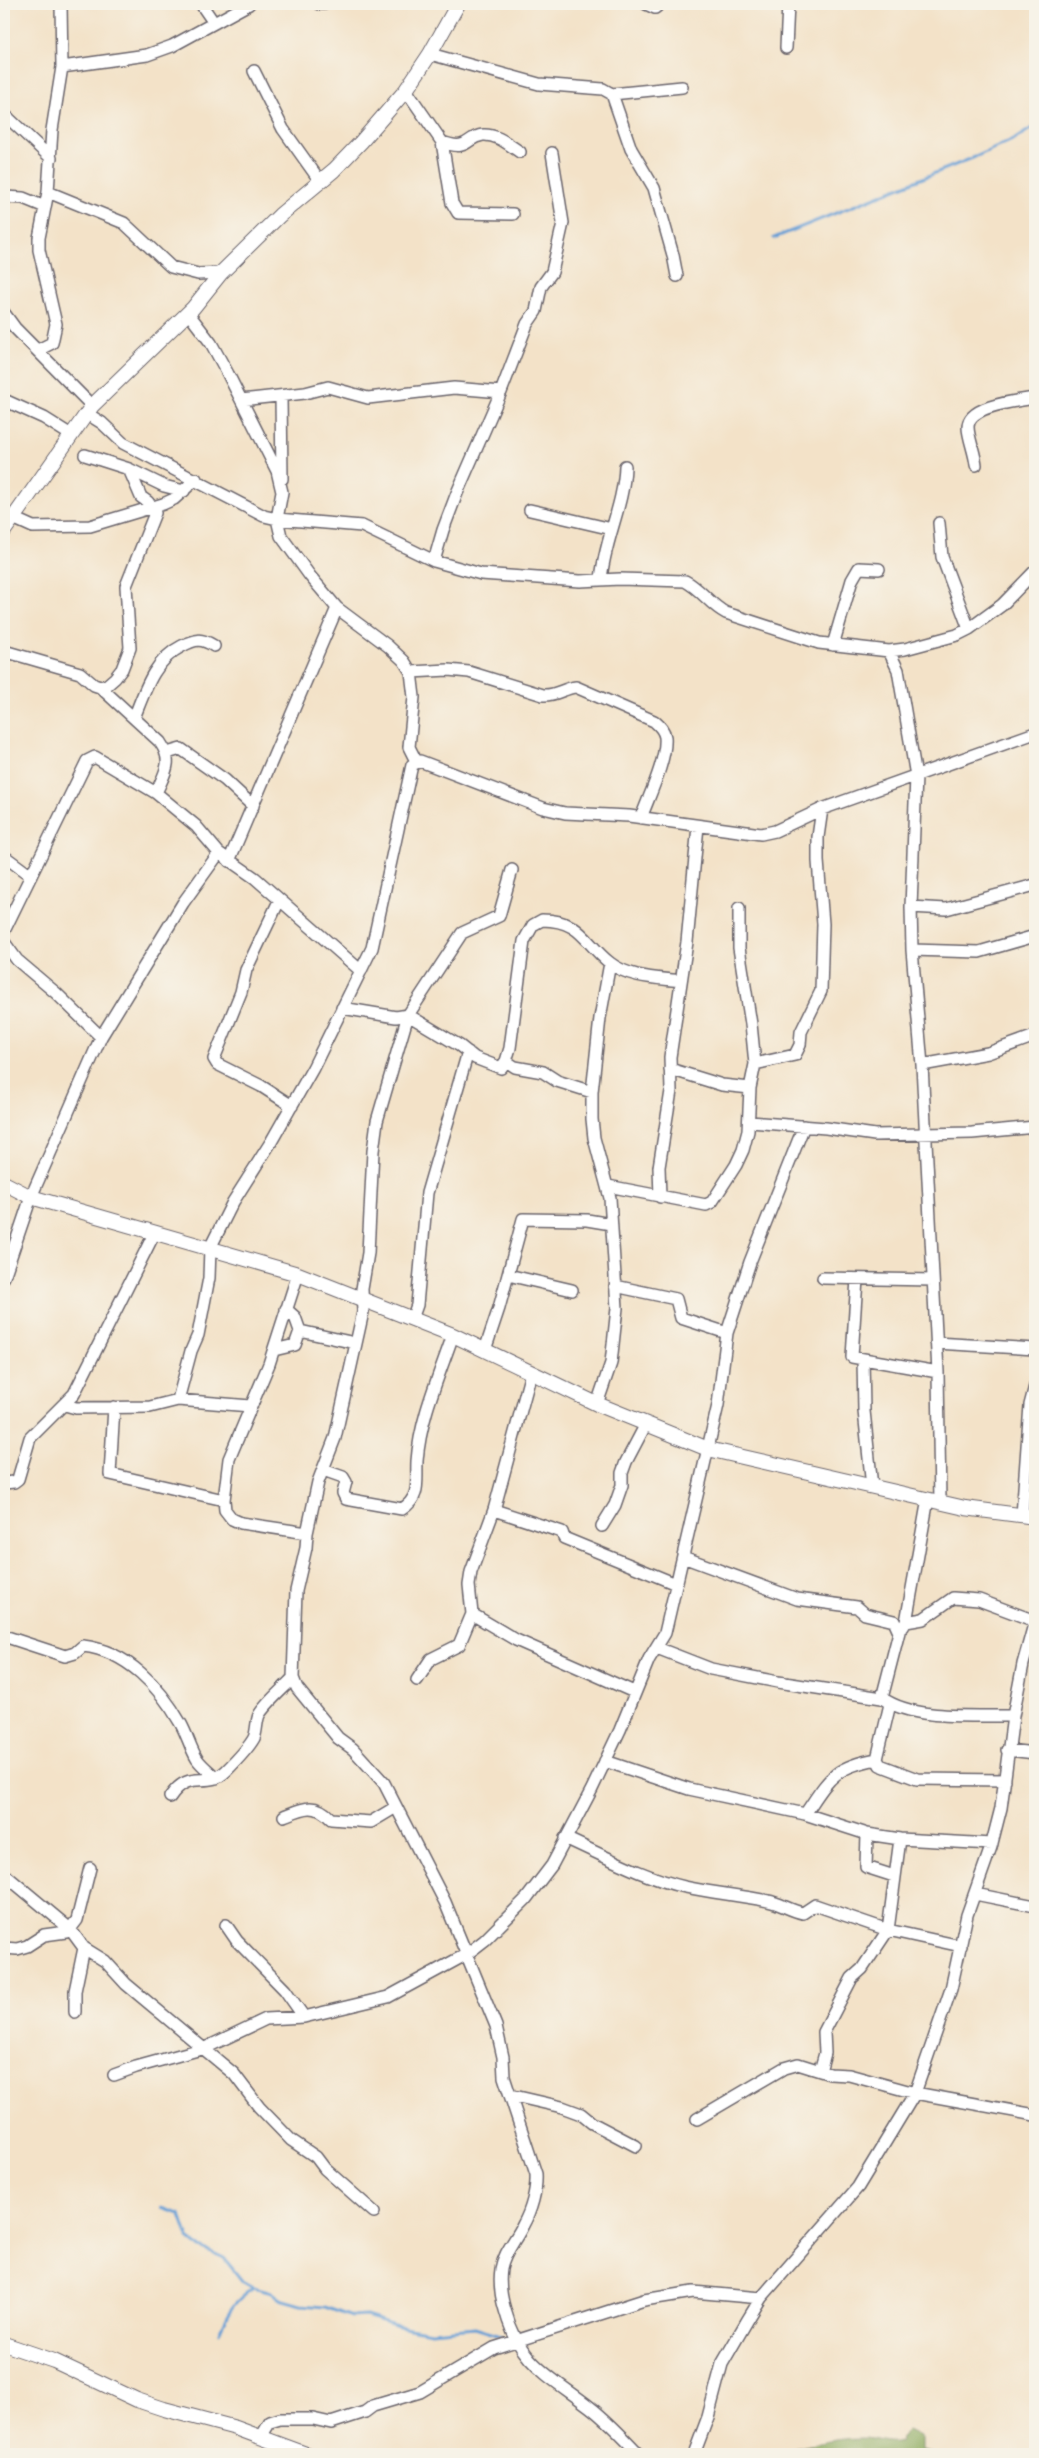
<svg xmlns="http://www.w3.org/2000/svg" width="1039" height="2458" font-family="Kalam,sans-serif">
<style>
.forest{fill:#8caa5e;stroke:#57664c}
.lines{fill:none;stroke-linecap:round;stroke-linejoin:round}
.stream{stroke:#669fd5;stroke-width:3}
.minor-casing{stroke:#6b656c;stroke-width:14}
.tertiary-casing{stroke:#6b656c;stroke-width:16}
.minor{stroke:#fff;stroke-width:11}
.tertiary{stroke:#fff;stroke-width:14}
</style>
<rect width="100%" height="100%" fill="#f7f3e8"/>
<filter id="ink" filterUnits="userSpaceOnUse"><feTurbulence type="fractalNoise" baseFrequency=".02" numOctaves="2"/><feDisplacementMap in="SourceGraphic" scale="10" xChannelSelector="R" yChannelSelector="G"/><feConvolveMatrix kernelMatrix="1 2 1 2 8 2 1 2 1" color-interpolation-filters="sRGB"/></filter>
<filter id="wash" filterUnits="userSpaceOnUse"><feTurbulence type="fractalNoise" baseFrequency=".0096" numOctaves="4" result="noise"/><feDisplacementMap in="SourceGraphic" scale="20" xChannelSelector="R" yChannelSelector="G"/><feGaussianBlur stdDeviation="1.12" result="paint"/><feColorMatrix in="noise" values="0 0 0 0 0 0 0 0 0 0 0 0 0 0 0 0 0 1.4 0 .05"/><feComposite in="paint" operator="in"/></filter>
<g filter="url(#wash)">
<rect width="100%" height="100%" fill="#f3e2c8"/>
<path class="forest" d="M909,2430L921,2436V2451L934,2454H772C801,2447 832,2438 862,2438C876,2438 886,2445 901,2441L902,2436Z"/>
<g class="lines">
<path class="stream" d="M774,238L975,157L1015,139L1035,126
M162,2208L180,2214L188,2238L196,2245L224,2258L243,2282L254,2288L272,2293L280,2299L301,2305L325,2307L352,2317L366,2316L395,2325L431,2332L475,2328L501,2336
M219,2333C227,2313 235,2299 254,2288"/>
</g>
</g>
<g filter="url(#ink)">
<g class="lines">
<g class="minor-casing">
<path id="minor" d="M201,4L214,23
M319,4H324
M646,4L655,8L660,4
M786,48L788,4
M430,54L539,84L603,89L612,94L631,149L654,188L673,255L677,276
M62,67L147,55L172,46L249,4
M254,71L283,129L320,181
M406,90L442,142L452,203L458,213L513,214
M612,94L682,87
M4,114L51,158
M442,142C470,152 465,137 483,135C497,134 509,145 520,152
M48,192L124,223L171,267L198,274L221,273
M4,197L23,198L45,207
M4,313L15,328L92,406
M188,313L211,343L228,374L277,471L282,492L277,519L281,536L310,576L337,608L388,646L404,661L411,672L414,697L409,747L416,761
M38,350L52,343L56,324L39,250V238L48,192L52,130L62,67L61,4
M281,396L282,479
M4,400L44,418L71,435
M241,400L305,393L328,387L368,398L454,388L501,392
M86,413L102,423L123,443L264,516L277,519L362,526L434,561L481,574L580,581L620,579L685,581C701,589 710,605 726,613L819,643L889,651L905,649L957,635L969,629L1002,605L1035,571
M85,455L129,469L164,486L184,491
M976,465C975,453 968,437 968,427C968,405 1018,401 1035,398
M530,510L612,529
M13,518L33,527L90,526L163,504L174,499L196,479
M939,523L942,557L969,629
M434,561L443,530L457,493L501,392L527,324L536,311L541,287L552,272L563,223L552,153
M601,580C604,541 624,505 625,466
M833,645L852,580L859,568L879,569
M4,651L80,673L94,685L100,687L107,685L115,678L122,669L130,648L126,586L155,513L148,502L141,497L129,469
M889,651L898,670L916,776L911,907L912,950L922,1065L938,1372L940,1502
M411,672L448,670L469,672L543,695C556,696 564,688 576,687L654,721C660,726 664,730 665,737C667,759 649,796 641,818
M100,687L160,742C174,762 165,772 156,793
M134,718C145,690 154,660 182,646C196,639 201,638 214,646
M167,753L181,749L225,780L253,806
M4,856L31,876
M229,861L337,608
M279,901L246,970L241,992L214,1059L217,1064L261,1086L292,1106
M911,907L946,909L1035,885
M4,931L87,761L95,757L156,793L196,826L219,853L255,878L361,971
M4,942L17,960L56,993L101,1037
M912,950L979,952L1035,936
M342,1008L396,1017L408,1015L462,933L499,916L512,870
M506,1061L515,1067L543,1072L557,1081L592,1092
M755,1064L795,1055L800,1045L801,1032L821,991L823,924L818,861V837L822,809
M922,1065L988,1053L1035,1036
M670,1069L722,1085L750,1088
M750,1122L826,1128L875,1135L972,1133L1035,1127
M608,1186L706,1205L712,1202L736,1165L743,1150L748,1131L750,1088L755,1064L751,1024L739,948V908
M660,1197L659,1167L671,1091L670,1057L687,942L698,826
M298,1274L269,1364L229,1459L224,1500L225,1510L232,1519L241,1523L307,1533
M508,1275L572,1290
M4,1277L31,1197L101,1037L183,903L219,853
M823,1278L933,1280
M857,1279L852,1357L938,1372
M615,1286L676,1299L681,1318L727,1333
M412,1319L417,1305L427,1193L468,1052
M300,1331L355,1343
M936,1343L1035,1349
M274,1350L295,1345L300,1331L295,1317L286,1309
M485,1350L499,1308L523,1219L587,1220L611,1224
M863,1359L864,1411L872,1487
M531,1373L494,1510L471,1572L469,1585L472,1614L516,1640L634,1692
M178,1400L191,1351L198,1335L209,1278L210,1248L233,1202L271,1142L313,1068L372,948L412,765L420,761L543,808L565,813L629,816L761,834L775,831L822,809L1035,733
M597,1404L611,1363L617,1308L610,1198L594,1138L592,1119V1092L600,1018L610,963
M65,1405L76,1408L150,1407L178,1400L250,1406
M114,1407L110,1474L224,1500
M323,1470L343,1477L346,1482L343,1493L346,1499L402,1509C421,1497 416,1482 417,1461C420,1418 439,1376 453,1335
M4,1483L14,1482L18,1479L30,1438L74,1394L155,1232
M494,1510L562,1532L564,1538L676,1584
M1022,1516L1030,1405L1035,1386
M602,1526L615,1505L622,1485V1473L626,1462L646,1424
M683,1557L797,1599L857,1607L865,1614L894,1621L899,1632L882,1698
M906,1622L923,1619L953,1598L979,1600L1035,1621
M903,1627L906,1622L928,1499
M4,1636L65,1656L75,1653L83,1646C127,1651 160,1687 181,1724C187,1735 191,1749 197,1759C202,1766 210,1772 216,1778
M657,1648L711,1669L778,1682L882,1698C914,1721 974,1715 1013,1716
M417,1680L431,1659L459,1645L472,1614
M890,1704L877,1759L880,1765L917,1779L1005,1780
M1007,1750L1035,1753
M605,1761L689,1789L805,1814L867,1834L900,1839L992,1844
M170,1797C190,1767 207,1790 226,1771C235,1762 248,1749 254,1738C257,1731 256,1722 259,1715C265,1704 284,1688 293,1678
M805,1814C829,1779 833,1767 877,1759
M284,1816C304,1808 315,1802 331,1819L371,1822L396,1807
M867,1834L866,1867L894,1876
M565,1838C603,1855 644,1878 685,1887C712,1893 740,1895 768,1901C780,1903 791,1911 803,1913L815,1905L888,1930L961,1946
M4,1874L70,1929L84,1948L105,1961L126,1984L234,2074L259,2107L291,2140L316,2157L325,2169L374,2212
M975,1894L1035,1906
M226,1925L237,1941L285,1990L304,2017
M4,1948L17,1949L27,1946L44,1935L66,1932L70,1929L77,1920L90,1868
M75,2012V1991L84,1948
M820,2071L825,2053L824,2032L852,1978L862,1969L888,1930L900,1839
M114,2075L136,2067L205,2048L266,2019L304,2017L388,1997L467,1954L485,1940L526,1899L552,1865L592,1789L620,1730L649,1659L665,1633L718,1405L727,1333L750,1262L804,1126
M510,2095L562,2107L581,2114L592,2123L636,2146
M697,2119L784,2068L798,2064L830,2074L849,2075L915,2093L1035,2115
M261,2437L270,2422L280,2419H313L331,2423L365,2412L373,2406L420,2392L494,2348L644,2300L693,2292L761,2298
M639,2454C624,2438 608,2421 590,2407C549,2375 520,2365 505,2310C501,2297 499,2283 501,2269C504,2252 516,2240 523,2225C531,2211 537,2190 536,2174L504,2077L503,2057L496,2026L445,1902L384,1783L353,1749L338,1738L297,1688L293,1678L296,1591L306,1548L307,1533L318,1482L335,1438L363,1312L362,1289L368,1253L373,1151L377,1121L408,1015L460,1046L475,1058L501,1068L506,1061L510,1048L524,941L533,925L542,920C582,920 585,944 610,963C629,978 659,978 681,981
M694,2454L708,2417L722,2364L747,2321L761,2298L858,2187L915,2093L951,1989L967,1915L991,1847L1001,1808L1013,1716L1023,1664L1035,1621"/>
</g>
<g class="tertiary-casing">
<path id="tertiary" d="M4,531L92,406L193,308L221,273L280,215L334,170L361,142L406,90L430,54L458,4
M4,1183L31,1197L298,1274L453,1335L597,1404L708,1449L965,1508L1035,1517
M4,2344L54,2361L137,2400L164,2409L236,2428L306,2454"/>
</g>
<use href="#minor" class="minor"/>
<use href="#tertiary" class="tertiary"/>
</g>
</g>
<rect width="1039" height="2458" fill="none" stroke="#f7f3e8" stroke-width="20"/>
</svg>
